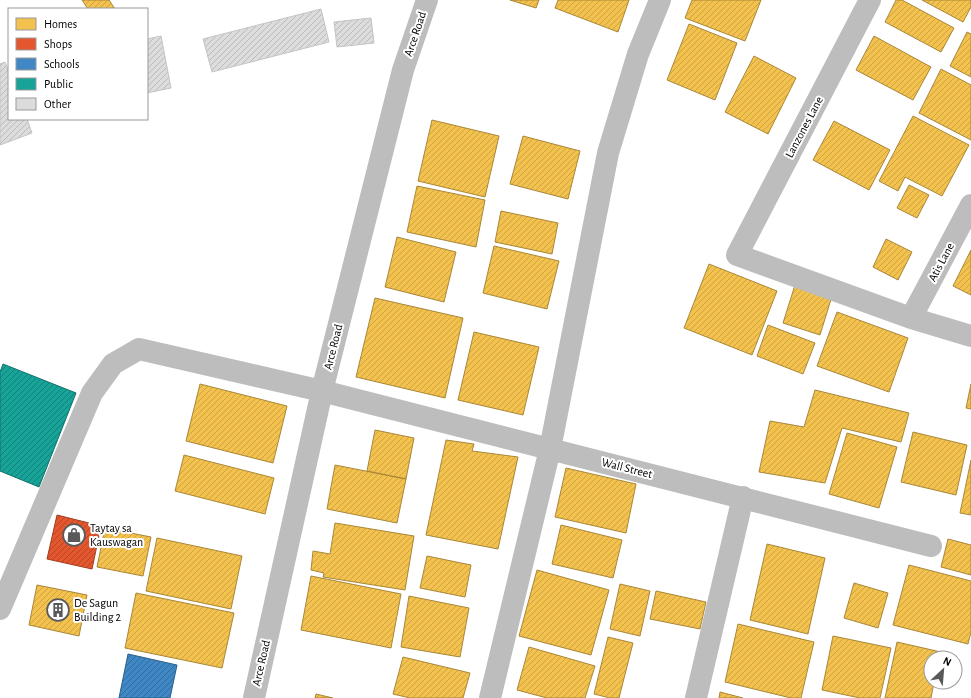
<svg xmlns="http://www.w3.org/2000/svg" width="971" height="698" font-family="'Alegreya Sans',sans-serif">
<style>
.homes{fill:url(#homes-hatch);stroke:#a98737}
.shops{fill:url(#shops-hatch);stroke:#a03d20}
.schools{fill:url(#schools-hatch);stroke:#2c5f8a}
.public{fill:url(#public-hatch);stroke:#10726a}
.building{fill:url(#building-hatch);stroke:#c4c4c4}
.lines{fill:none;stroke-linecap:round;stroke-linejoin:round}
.minor{stroke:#bdbdbd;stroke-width:22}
.labels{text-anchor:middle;stroke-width:4;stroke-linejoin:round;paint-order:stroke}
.street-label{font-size:12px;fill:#000;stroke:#fff}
.poi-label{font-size:12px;fill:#000;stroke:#fff;text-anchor:start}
</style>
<defs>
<pattern id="homes-hatch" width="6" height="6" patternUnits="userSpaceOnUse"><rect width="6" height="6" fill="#f2c14e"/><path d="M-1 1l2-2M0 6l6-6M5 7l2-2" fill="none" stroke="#cea442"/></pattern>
<pattern id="shops-hatch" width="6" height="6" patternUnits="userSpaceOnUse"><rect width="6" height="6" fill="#e4572e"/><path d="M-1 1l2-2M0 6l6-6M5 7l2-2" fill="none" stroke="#b64625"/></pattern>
<pattern id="schools-hatch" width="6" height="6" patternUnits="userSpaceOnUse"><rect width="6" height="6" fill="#3f88c5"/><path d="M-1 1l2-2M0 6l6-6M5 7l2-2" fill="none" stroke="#326d9e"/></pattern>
<pattern id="public-hatch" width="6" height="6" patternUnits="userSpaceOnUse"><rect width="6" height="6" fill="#17a398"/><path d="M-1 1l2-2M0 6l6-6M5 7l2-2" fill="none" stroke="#12827a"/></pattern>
<pattern id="building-hatch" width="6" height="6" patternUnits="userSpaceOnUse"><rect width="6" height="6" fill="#dcdcdc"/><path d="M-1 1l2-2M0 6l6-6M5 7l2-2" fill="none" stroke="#bbb"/></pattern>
</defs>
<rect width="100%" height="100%" fill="#fff"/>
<path class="homes" d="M82,0H109L115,9H88Z
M510,0H539L536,8Z
M558,0H629L618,32L555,8Z
M692,0H761L745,41L685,18Z
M896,0H902L954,28L941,52L885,22Z
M922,0H971V7L963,22Z
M689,24L737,43L715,100L667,80Z
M967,32L971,34V77L950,66Z
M874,36L931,67L913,100L856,70Z
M754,56L796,78L768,134L725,112Z
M941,69L971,85V140L919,113Z
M913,116L969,145L942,196L905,177L898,191L879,181Z
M432,120L499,136L485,197L418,181Z
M834,121L890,150L869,190L813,160Z
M523,136L580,151L568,199L510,184Z
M909,185L929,195L917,218L897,208Z
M417,186L485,200L476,247L407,232Z
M501,211L558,223L552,254L495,242Z
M397,237L456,252L444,302L385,287Z
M886,239L912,252L898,280L873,267Z
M494,246L559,261L547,309L483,293Z
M971,250V295L953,286Z
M709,264L777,291L752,355L684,328Z
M795,285L832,296L820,335L783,323Z
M375,298L463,318L445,398L356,377Z
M837,312L908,338L889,392L817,366Z
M768,325L815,343L803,374L757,356Z
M474,332L539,347L523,415L458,400Z
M200,384L287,406L273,463L186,441Z
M971,384V409L966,408Z
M815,390L909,413L901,442L842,428L825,483L759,472L770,421L804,427Z
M375,430L414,438L406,479L367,471Z
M913,432L967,445L956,495L901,482Z
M847,433L897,447L879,508L829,494Z
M446,440L474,444L472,451L518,457L498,549L426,535Z
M184,455L274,478L265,514L175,491Z
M971,460V515L960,513Z
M335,465L406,479L397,523L327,509Z
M566,468L636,484L626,533L555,517Z
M335,523L414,536L405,590L323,577L324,573L311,570L313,551L330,554Z
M561,525L622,540L613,578L552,564Z
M105,528L151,537L143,576L97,567Z
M157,538L242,556L231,609L146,591Z
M948,539L971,545V575L941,567Z
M767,544L825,558L808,634L750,620Z
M427,556L471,565L465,597L420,588Z
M909,565L971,581V632L968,644L893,625Z
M537,570L609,590L591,655L519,636Z
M311,576L401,594L391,648L301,630Z
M854,583L888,593L878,628L844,618Z
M620,584L650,591L640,636L610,629Z
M37,585L87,595L79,636L29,625Z
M656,591L706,602L700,629L650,619Z
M136,593L234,613L222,668L125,648Z
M409,596L469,608L460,657L401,647Z
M738,624L814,642L801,698H791L725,682Z
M833,636L891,648L880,698H860L822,690Z
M608,637L633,643L619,698H610L594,694Z
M897,642L941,652L939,658H931V682H934L931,698H885Z
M529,647L595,666L585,698H547L517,690Z
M403,657L470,673L463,698H410L393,694Z
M720,692L743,698H719Z
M316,694L333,698H315Z"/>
<path class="shops" d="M57,515L101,526L92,569L47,559Z"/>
<path class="schools" d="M128,654L177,665L170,698H119Z"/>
<path class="public" d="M3,364L76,393L39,487L0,471V372Z"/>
<path class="building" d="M321,9L329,42L212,72L203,39Z
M371,18L374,43L337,47L334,22Z
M161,36L171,88L147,93V39Z
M5,62L9,73V119H27L32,133L0,145V64Z"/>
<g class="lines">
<path class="minor" d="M870,0L737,255L911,318L971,336
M911,318L971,205
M0,609L92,393L113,364L139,349L322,391L931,546
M254,698L322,391L403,70L427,0
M490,698L550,449L608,153L638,54L660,0
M696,698L743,497"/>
</g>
<defs>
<g id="shop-ring" transform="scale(1.15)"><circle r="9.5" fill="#fff" stroke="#595959" stroke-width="1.5"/><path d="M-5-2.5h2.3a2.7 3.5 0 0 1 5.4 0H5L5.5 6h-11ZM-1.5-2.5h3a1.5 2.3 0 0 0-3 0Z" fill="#595959"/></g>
<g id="building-ring" transform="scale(1.15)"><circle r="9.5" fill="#fff" stroke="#595959" stroke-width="1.5"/><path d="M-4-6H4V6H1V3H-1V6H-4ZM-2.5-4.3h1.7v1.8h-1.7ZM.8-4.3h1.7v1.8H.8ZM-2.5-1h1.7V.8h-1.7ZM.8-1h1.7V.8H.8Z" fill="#595959"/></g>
</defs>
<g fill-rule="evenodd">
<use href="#shop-ring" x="74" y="535"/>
<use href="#building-ring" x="58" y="610"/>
</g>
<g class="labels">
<g class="street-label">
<text transform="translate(415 34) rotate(-71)" y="4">Arce Road</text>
<text transform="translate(804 127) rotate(-62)" y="4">Lanzones Lane</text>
<text transform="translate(941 262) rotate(-62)" y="4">Atis Lane</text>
<text transform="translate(333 347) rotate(-76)" y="4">Arce Road</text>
<text transform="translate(627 468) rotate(14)" y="4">Wall Street</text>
<text transform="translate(261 663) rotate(-77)" y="4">Arce Road</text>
</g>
<g class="poi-label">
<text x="90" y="532">Taytay sa<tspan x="90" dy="14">Kauswagan</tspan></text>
<text x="74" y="607">De Sagun<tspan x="74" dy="14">Building 2</tspan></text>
</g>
</g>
<rect x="8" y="8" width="140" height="112" fill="#ffffff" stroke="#999999"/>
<rect x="16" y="18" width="20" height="12" fill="#f2c14e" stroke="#999999"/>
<text x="44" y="28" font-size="12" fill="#000000">Homes</text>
<rect x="16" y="38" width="20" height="12" fill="#e4572e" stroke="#999999"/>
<text x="44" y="48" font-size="12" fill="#000000">Shops</text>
<rect x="16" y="58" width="20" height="12" fill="#3f88c5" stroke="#999999"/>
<text x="44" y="68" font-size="12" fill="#000000">Schools</text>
<rect x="16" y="78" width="20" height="12" fill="#17a398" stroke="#999999"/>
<text x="44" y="88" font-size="12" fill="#000000">Public</text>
<rect x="16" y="98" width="20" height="12" fill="#dcdcdc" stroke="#999999"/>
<text x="44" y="108" font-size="12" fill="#000000">Other</text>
<g transform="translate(943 670) rotate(26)"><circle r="19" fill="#ffffff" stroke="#999999"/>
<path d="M0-3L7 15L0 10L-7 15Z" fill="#595959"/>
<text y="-6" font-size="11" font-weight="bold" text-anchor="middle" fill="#000000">N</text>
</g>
</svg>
